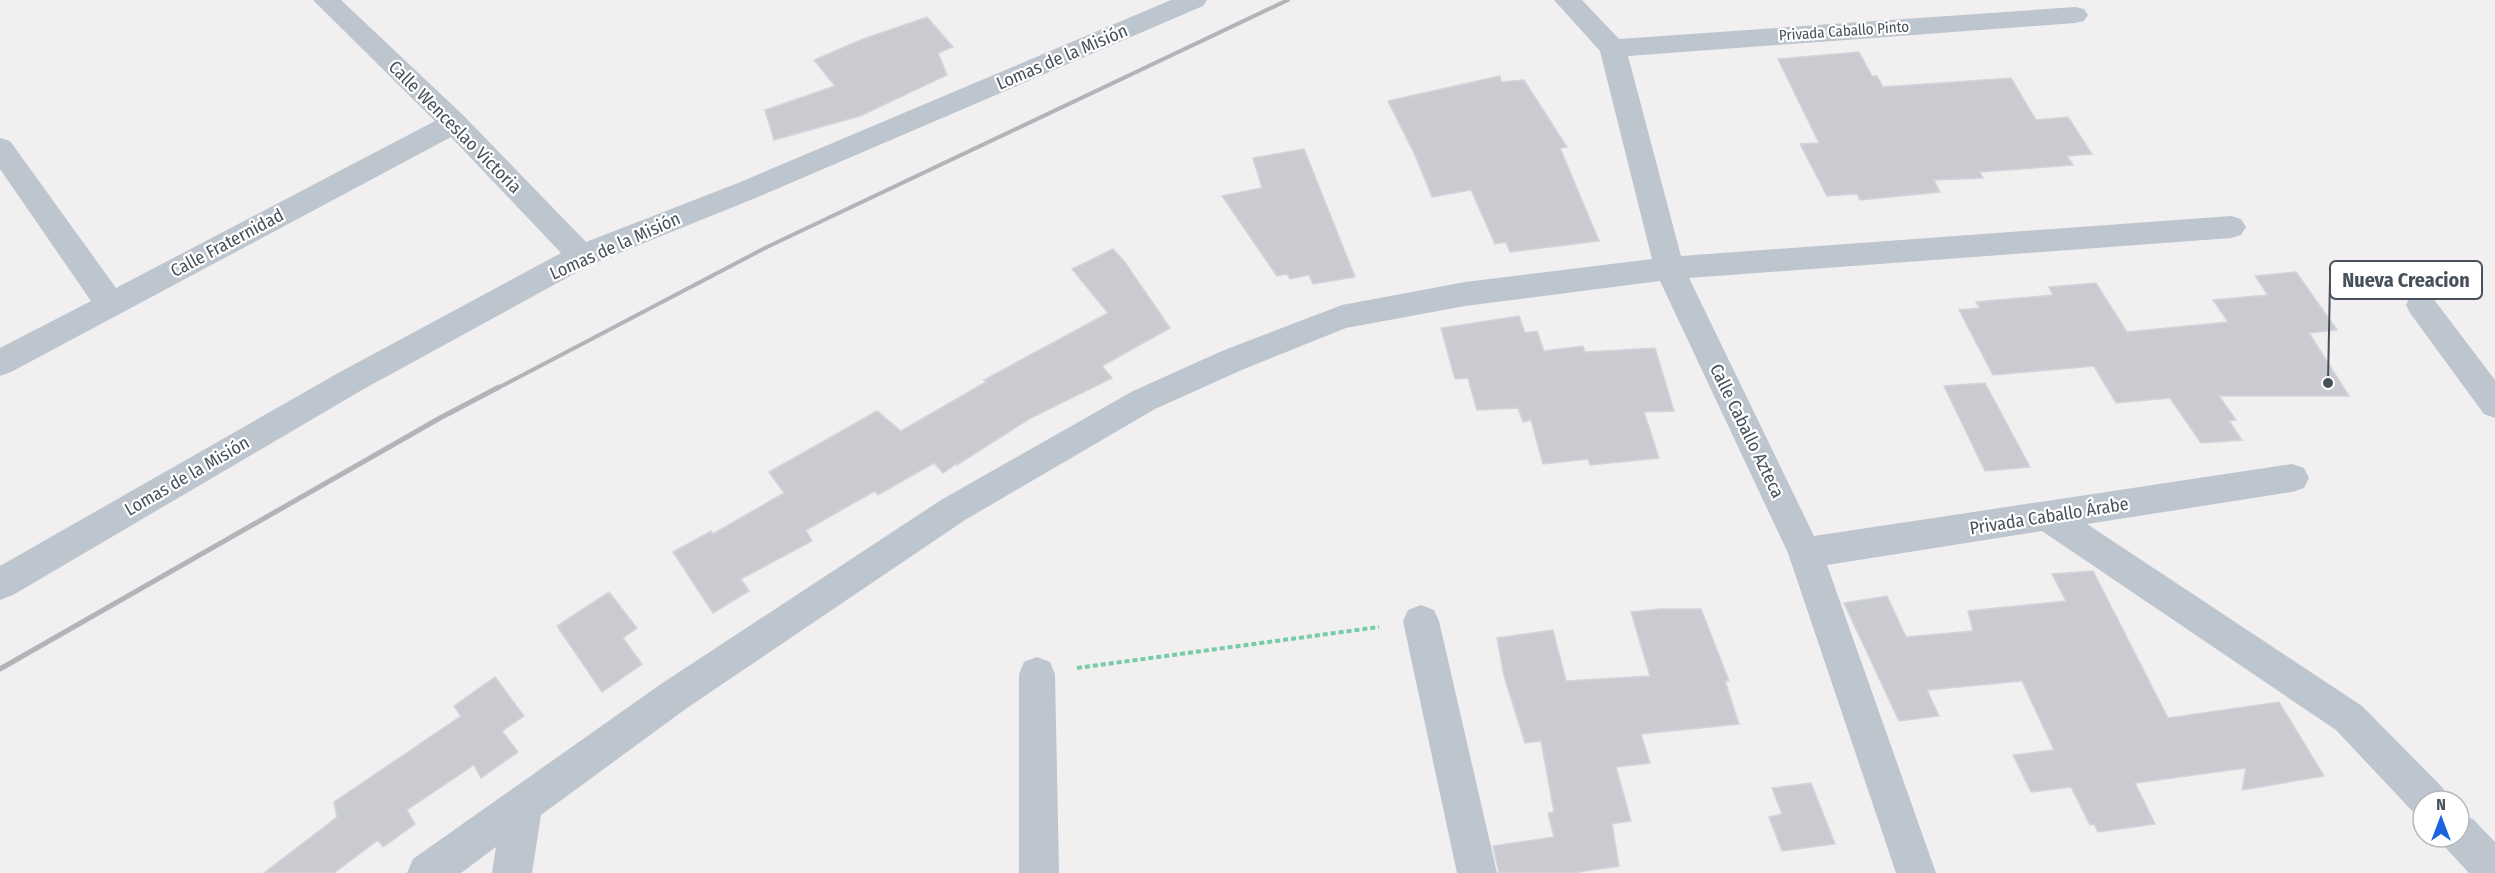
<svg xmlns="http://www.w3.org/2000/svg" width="2495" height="873" font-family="'Fira Sans Condensed',sans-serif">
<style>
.building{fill:#c9cbd1;stroke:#d3d5da;stroke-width:1.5}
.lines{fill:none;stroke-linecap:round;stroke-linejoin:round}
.path{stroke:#76cca7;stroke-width:4;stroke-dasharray:5 3;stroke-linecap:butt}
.minor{fill:#bdc5ce;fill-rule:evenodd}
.rail-far1{stroke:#b1b4b9;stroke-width:4}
.rail{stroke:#b1b4b9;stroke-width:5}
.labels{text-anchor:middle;stroke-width:4.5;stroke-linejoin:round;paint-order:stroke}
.far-street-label{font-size:15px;fill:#47515c;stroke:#fff}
.street-label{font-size:18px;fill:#47515c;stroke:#fff}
.leader{fill:none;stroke:#47515c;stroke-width:2}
.callout-dot{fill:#47515c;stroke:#fff;stroke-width:2}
.callout{fill:#fff;stroke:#47515c;stroke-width:2}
.callout-label{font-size:20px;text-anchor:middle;font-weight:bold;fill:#47515c}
</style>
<rect width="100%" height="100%" fill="#f1efef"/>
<path class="building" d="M927,17L953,47L938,53L947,75L860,116L774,140L765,110L835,86L814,60L863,39Z
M1859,52L1872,76H1877L1883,87L2011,78L2036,120L2068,117L2092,154L2067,156L2073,165L1980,172L1983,178L1934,180L1940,192L1860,200L1857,194L1827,196L1800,144L1819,143L1778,59Z
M1500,76L1501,82L1524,80L1567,147L1560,148L1599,241L1510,252L1506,242L1495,244L1471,190L1432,197L1415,155L1388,101Z
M1304,149L1355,277L1313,284L1309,275L1290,279L1287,274L1277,276L1222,196L1262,188L1253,158Z
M1113,249L1124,261L1170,328L1102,366L1112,378L1029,419L957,465L956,464L943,473L934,463L878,495L875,491L806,530L812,541L741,579L749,591L713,613L673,552L711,531L713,534L784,493L769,472L877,411L901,431L986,382L984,380L1108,313L1072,269Z
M2296,272L2337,330L2309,333L2349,396H2219L2236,420L2229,421L2242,440L2201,443L2170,398L2116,403L2094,366L1993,375L1959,310L1980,308L1976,302L2053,295L2049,287L2096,283L2127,332L2228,322L2213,300L2268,295L2255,276Z
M1519,316L1525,333L1537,331L1544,351L1583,346L1585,352L1655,348L1674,411L1644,412L1659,458L1590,465L1588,459L1543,464L1531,420L1523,422L1518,408L1477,410L1468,378L1455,379L1441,328Z
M1985,383L2030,467L1985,471L1944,386Z
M2093,571L2168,718L2279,702L2324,776L2242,790L2246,768L2135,783L2155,824L2098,832L2094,824L2090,825L2071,787L2031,792L2013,755L2054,750L2022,681L1927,690L1939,716L1899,721L1844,603L1887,596L1906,637L1973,631L1968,611L2066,601L2052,574Z
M609,592L637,628L623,638L642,664L602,692L557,626Z
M1660,609H1701L1729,681H1725L1739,724L1641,734L1650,763L1616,767L1631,821L1612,824L1619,866L1572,873H1499L1493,846L1554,837L1548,813L1554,812L1541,741L1525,743L1504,676L1497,638L1553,630L1566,681L1650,676L1631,612Z
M495,677L524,716L502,731L518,752L481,778L474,765L407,810L415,824L383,847L378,840L334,873H264L337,817L334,802L461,716L454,706Z
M1811,783L1835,844L1782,851L1769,817L1782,814L1772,788Z"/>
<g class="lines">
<path class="path" d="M1077,668L1379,627"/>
<path class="minor" d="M313,0H341L464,116L586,242L738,183L1171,0H1207L1203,6L758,197L592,264L362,390L13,595L0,600V566L340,372L561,253L451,137L11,372L0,376V348L91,301L0,169V138L10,141L116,288L435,121Z
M1554,0H1582L1619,39L2075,7L2084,9L2088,15L2084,21L2075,23L1628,56L1681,256L2231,216L2241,219L2246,227L2241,235L2231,238L1689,278L1814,536L2292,464L2304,468L2309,478L2304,488L2292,492L2087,524L2362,706L2443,788L2449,801H2423V818L2415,814L2336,730L2042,531L1827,565L1936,873H1896L1788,553L1660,281L1465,306L1346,328L1244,369L1155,409L965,520L687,708L541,815L532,873H492L496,847L461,873H407L413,859L661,684L941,500L1133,391L1222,351L1342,305L1465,282L1652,259L1600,51Z
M2421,293L2432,297L2495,380V418L2484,414L2410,313L2406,305L2410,297Z
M1421,605L1434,610L1439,621L1497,873H1457L1403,621L1408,610Z
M1037,657L1050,662L1055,674L1059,873H1019V674L1024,662Z
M2459,814L2473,819L2495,842V873H2469L2445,847L2441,837H2459Z"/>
<path class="rail-far1" d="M496,389L767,247L1288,0"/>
<path class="rail" d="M0,669L440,418L499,387"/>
</g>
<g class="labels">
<g class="far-street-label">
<text transform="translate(1844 31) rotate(-4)" y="5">Privada Caballo Pinto</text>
</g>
<g class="street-label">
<text transform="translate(1062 57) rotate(-23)" y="6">Lomas de la Misión</text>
<text transform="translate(455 127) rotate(45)" y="6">Calle Wenceslao Victoria</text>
<text transform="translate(227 243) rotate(-28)" y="6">Calle Fraternidad</text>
<text transform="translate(615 246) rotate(-24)" y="6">Lomas de la Misión</text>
<text transform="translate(1747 431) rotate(64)" y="6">Calle Caballo Azteca</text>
<text transform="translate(187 476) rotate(-30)" y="6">Lomas de la Misión</text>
<text transform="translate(2049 516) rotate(-9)" y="6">Privada Caballo Árabe</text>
</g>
</g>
<path class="leader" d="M2328 383L2330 280"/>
<circle class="callout-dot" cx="2328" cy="383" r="6"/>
<rect class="callout" x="2330" y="261" width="152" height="38" rx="6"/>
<g class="callout-label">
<text x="2406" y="287">Nueva Creacion</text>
</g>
<g transform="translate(2441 819)"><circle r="28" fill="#ffffff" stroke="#b5b9be" stroke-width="1.5"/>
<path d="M0-4.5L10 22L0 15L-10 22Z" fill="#1b64df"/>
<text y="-9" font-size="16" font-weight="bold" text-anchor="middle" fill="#47515c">N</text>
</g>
</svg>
